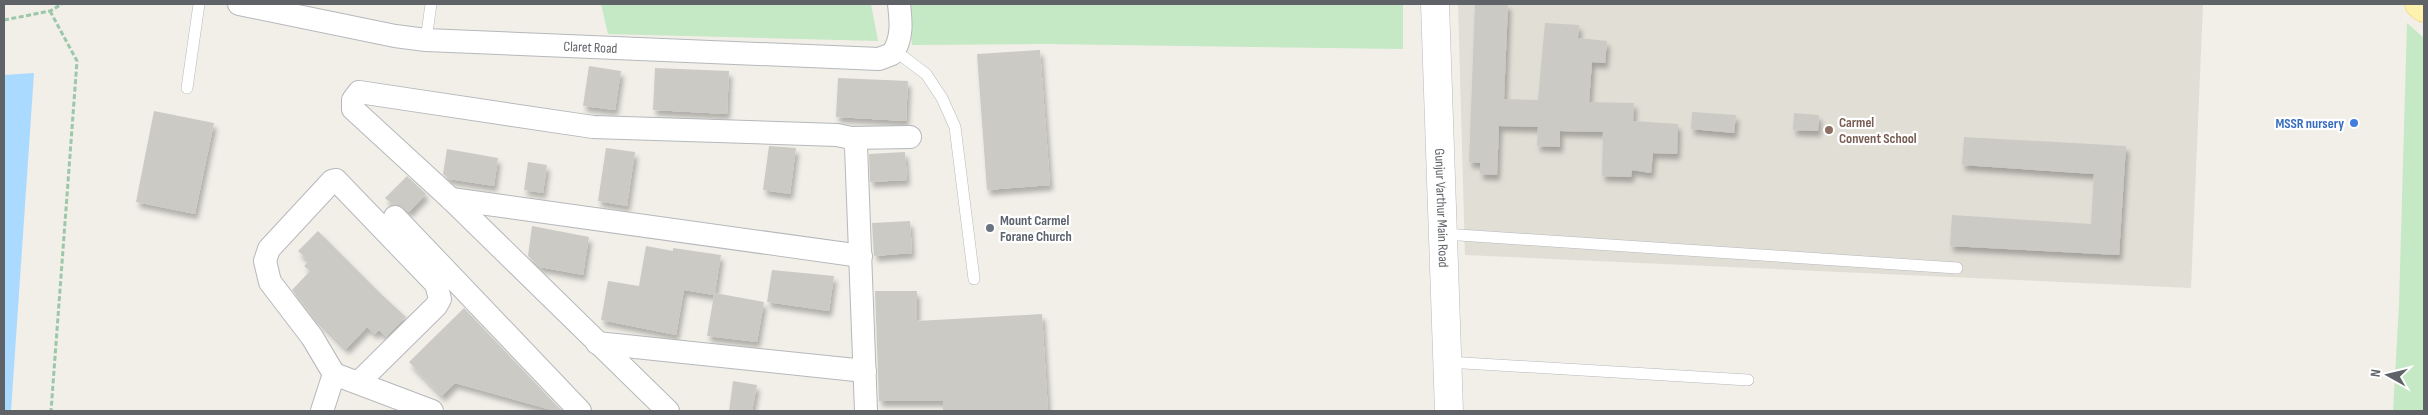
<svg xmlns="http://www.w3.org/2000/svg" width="2428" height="415" font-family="'Sofia Sans Condensed',sans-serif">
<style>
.education{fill:#e1ded6}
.green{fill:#c5e8c5}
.water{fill:#aadaff}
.building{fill:#cccac5;filter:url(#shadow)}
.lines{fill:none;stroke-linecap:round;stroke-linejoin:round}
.service-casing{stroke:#b5b8bc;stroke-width:12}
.minor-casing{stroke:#b5b8bc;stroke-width:24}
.secondary-casing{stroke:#b6babf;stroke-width:29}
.primary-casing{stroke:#f2c960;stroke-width:29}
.path{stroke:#9cc7a9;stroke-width:3;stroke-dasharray:5 2.5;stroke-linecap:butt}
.service{stroke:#fff;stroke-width:11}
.minor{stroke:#fff;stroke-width:22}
.secondary{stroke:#fff;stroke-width:28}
.primary{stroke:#fff2af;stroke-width:28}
.shop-dot{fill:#3f7fe0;stroke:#fff;stroke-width:2}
.education-dot{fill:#8d6e63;stroke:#fff;stroke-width:2}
.worship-dot{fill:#6b7280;stroke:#fff;stroke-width:2}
.labels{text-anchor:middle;stroke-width:4.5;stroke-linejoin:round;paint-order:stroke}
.street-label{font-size:14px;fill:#5f6368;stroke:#fff}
.education-label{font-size:14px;font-weight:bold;fill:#785e54;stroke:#fff;text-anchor:start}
.shop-label{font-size:14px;font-weight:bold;fill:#366cbe;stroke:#fff;text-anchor:end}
.worship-label{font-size:14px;font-weight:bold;fill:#5b616d;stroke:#fff;text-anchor:start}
</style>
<defs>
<filter id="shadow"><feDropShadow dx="3" dy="5.5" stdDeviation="2.5" flood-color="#0004"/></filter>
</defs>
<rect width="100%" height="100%" fill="#f1efe8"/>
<path class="education" d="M1458,4H2203L2191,288L1465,255Z"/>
<path class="green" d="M601,4H871L878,41L608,34Z
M908,4H1403V49L1047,44L912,45Z
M2407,23L2424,38V411H2393L2399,305Z"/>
<path class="water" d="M34,73L11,411H4V75Z"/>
<path class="building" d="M1475,4H1508L1504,99L1538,100L1545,23L1579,25L1578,38L1607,41L1605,63L1592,62L1589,102L1634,103L1633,121L1678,124L1677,154L1653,153L1651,173L1632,170L1631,177L1602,176L1603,132L1560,131V147L1537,146L1538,127L1499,126L1497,175L1480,174V163L1469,162Z
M1040,50L1050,185L987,190L977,54Z
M589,66L621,71L615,110L583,106Z
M655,68L729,71L727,114L653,110Z
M838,78L908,81L906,121L836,117Z
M154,111L214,123L195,214L136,202Z
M1692,112L1736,115L1734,133L1691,129Z
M1794,113L1819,115L1818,131L1793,130Z
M1964,137L2126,146L2119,255L1950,246L1952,215L2091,224L2094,174L1962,165Z
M769,146L796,148L790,194L763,190Z
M606,148L635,152L627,206L598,201Z
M447,149L498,158L494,186L449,179L443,174Z
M905,152L907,180L870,182L869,154Z
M528,162L547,165L543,193L524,190Z
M407,176L426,194L409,212L399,205L392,204L385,198Z
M910,221L912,253L874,256L872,223Z
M532,226L589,237L583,275L540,267L528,256Z
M318,231L380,293L406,317L386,337L379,330L375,334L367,327L346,349L311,314L292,290L310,271L304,266L309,261L298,251Z
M646,246L673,251V248L721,255L715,293L764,302L757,342L707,336L714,295L684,290L676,335L601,320L608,281L639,286Z
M772,270L834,276L829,311L767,302Z
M875,291H917V321L1042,314L1048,411H943V401H879Z
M464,308L562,411H555L455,383L442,396L409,362Z
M733,381L757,385L752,411H729Z"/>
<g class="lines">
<g class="service-casing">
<path id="service" d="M426,40L431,4
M894,50L926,74L942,98L955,127L974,279
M187,88L199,4
M1444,234L1957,268
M1447,362L1748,380"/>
</g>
<g class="minor-casing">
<g id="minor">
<path id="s1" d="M239,4L395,36L426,40L879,59L892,54C903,39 901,21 899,4"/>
<path d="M851,138L910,137"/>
<path d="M451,199L861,256"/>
<path d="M395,217L580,411"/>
<path d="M597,343L865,371"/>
<path d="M334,374L312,337L270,282L265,261L269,249L332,181L336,180L436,284L440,299L436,306L359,382"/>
<path d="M322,411L334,374L432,411"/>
<path d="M668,411L451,199L353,109V100L359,92L593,127L837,135L851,138L856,146L866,411"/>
</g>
</g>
<g class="secondary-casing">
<g id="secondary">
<path id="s2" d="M1435,4L1449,411"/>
</g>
</g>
<g class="primary-casing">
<path id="primary" d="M2419,4L2424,8"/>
</g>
<path class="path" d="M50,11L77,61L51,411
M4,20L50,11L62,4"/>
<use href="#service" class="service"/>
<use href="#minor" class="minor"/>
<use href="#secondary" class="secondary"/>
<use href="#primary" class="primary"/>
</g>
<circle class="shop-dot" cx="2354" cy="123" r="5"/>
<circle class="education-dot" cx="1829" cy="130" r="5"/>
<circle class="worship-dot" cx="990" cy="228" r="5"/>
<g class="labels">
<g class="street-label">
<text dy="5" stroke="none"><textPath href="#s1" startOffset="355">Claret Road</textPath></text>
<text dy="5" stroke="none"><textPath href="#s2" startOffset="204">Gunjur Varthur Main Road</textPath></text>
</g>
<g class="education-label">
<text x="1839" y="127">Carmel<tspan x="1839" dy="16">Convent School</tspan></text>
</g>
<g class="shop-label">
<text x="2344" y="128">MSSR nursery</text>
</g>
<g class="worship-label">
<text x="1000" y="225">Mount Carmel<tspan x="1000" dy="16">Forane Church</tspan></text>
</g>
</g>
<rect width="2428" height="415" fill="none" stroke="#5f6368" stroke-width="10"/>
<g transform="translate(2388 375) rotate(278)" stroke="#ffffff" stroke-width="4" paint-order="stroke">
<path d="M0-4L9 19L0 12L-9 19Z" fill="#5f6368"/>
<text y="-8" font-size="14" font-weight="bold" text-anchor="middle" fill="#5f6368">N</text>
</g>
</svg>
